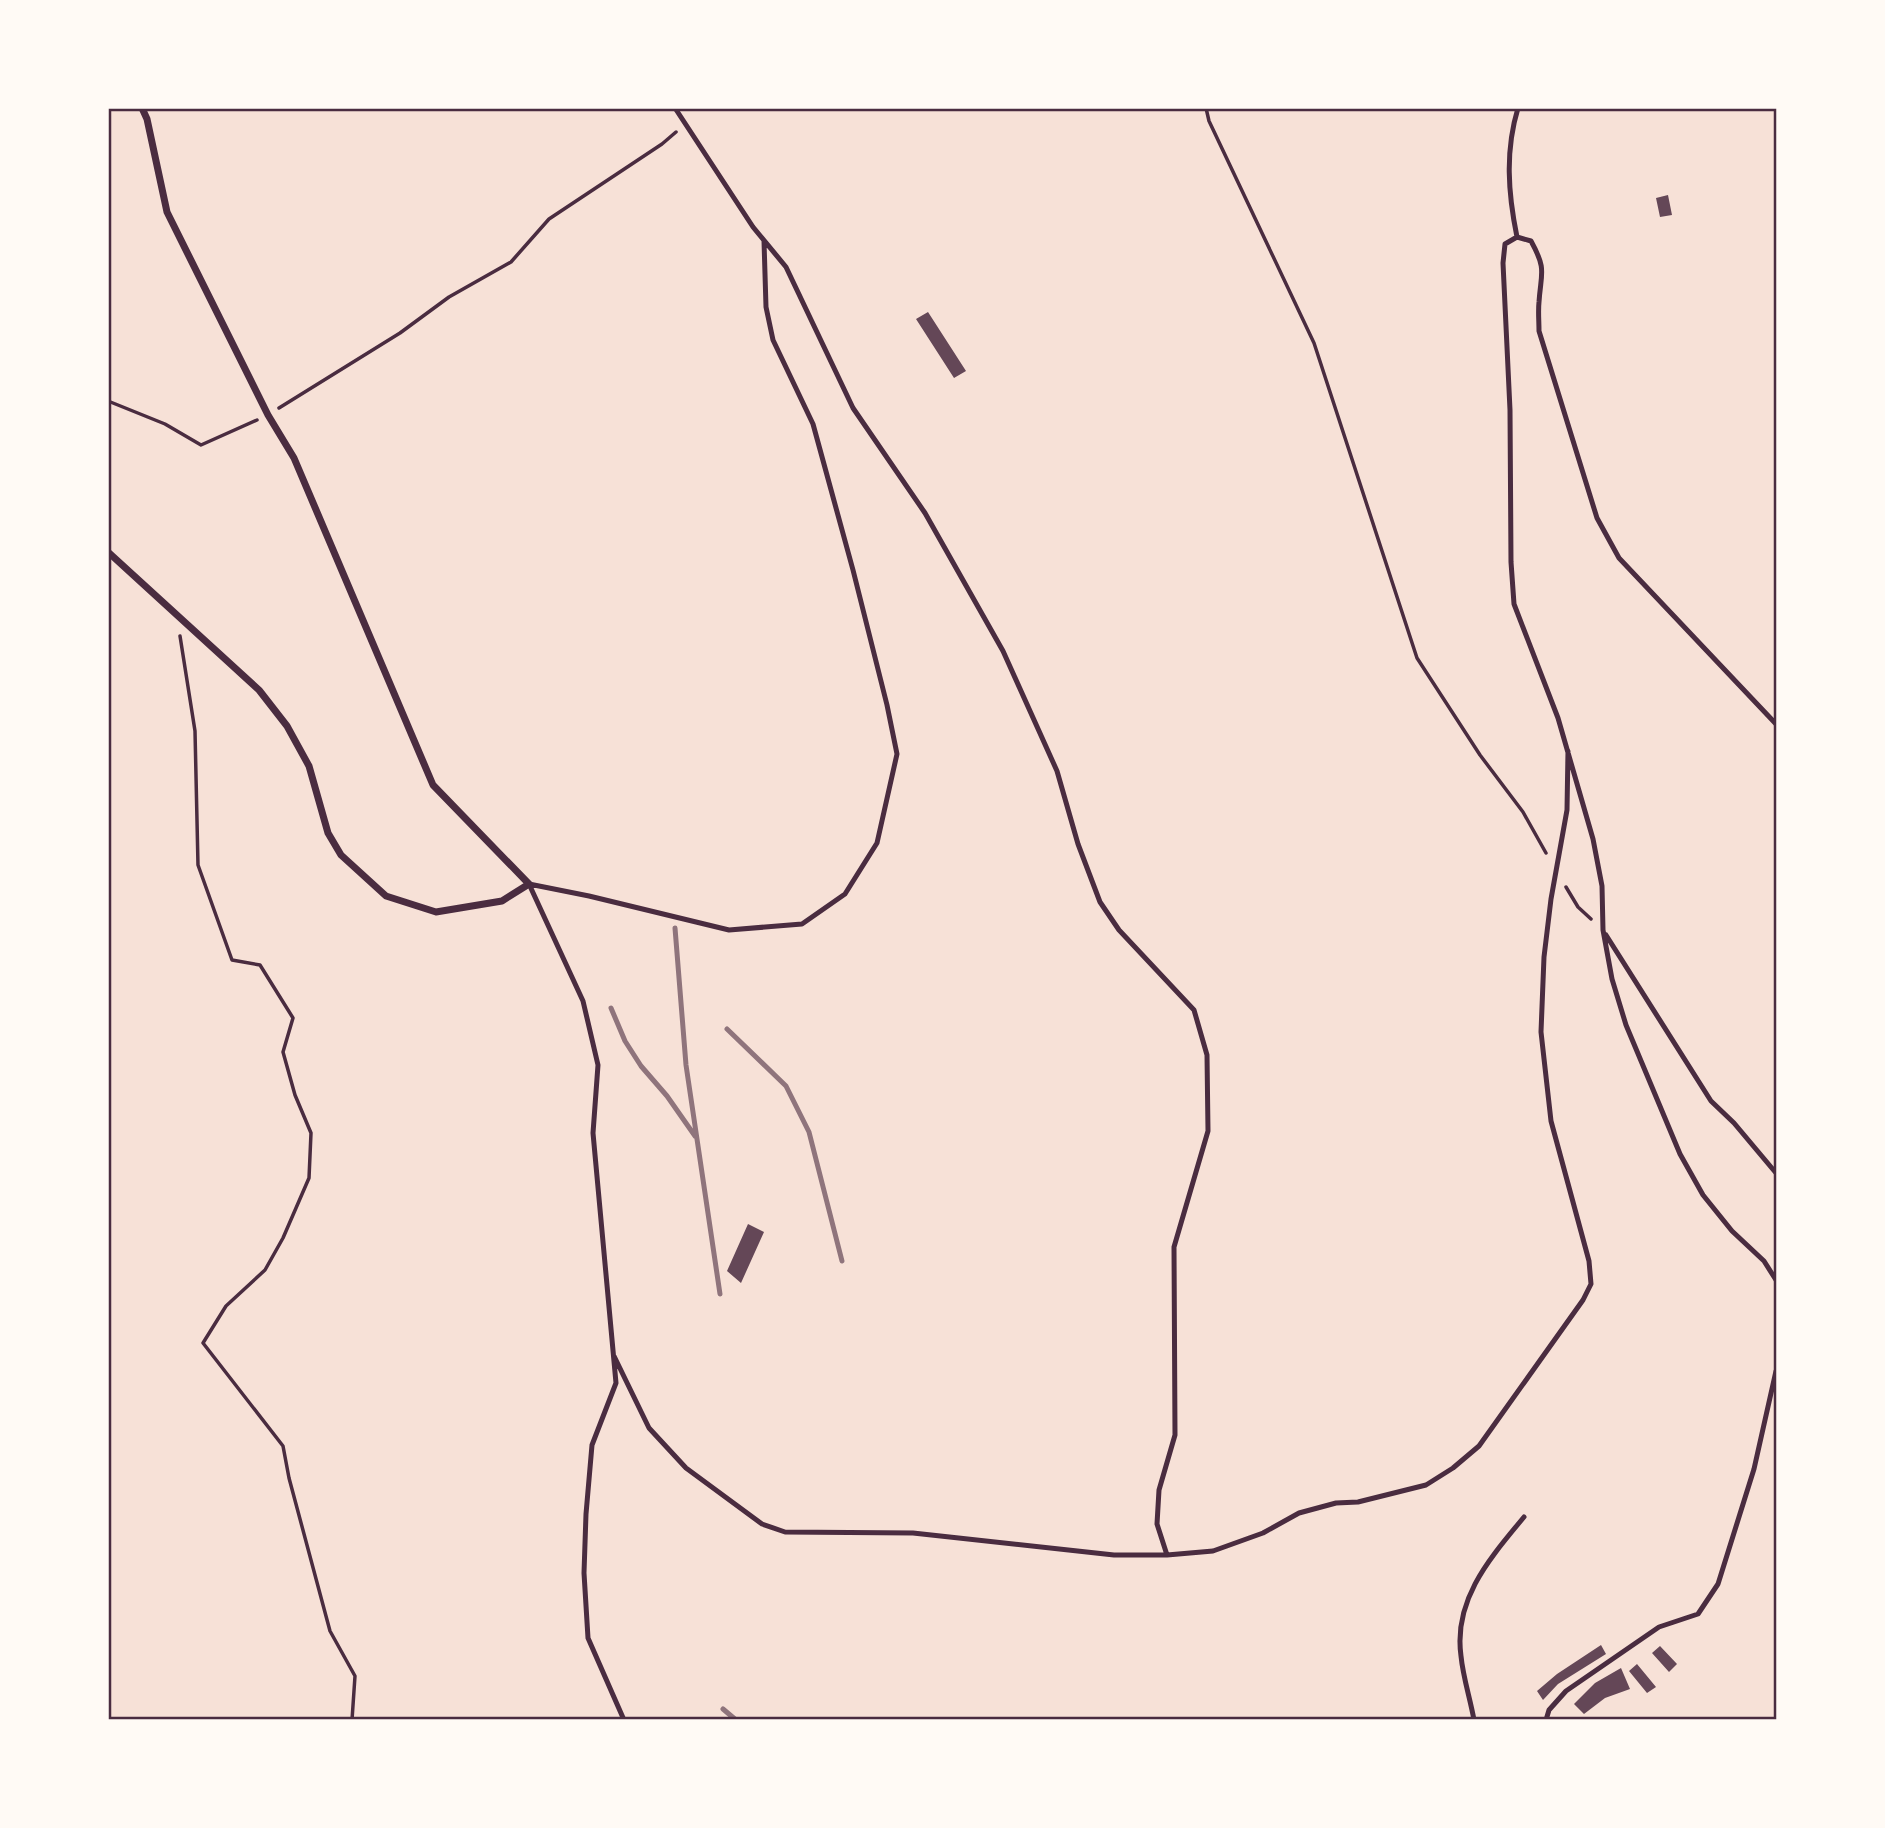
<svg xmlns="http://www.w3.org/2000/svg" width="1885" height="1828" font-family="Ubuntu,sans-serif">
<style>
.building{fill:#644757}
.lines{fill:none;stroke-linecap:round;stroke-linejoin:round}
.path{stroke:#4a2c40;stroke-width:3.5}
.service{stroke:#4a2c40;stroke-width:5}
.minor{stroke:#4a2c40;stroke-width:7}
.rail{stroke:#8f747c;stroke-width:5}
.neatline{fill:none;stroke:#4a2c40;stroke-width:2.5}
</style>
<rect width="100%" height="100%" fill="#f7e1d7"/>
<path class="building" d="M1668,195L1672,215L1660,217L1656,198Z
M928,312L966,371L954,378L916,319Z
M748,1224L764,1232L741,1283L727,1271Z
M1601,1645L1606,1654L1558,1684L1543,1700L1537,1691L1557,1674Z
M1660,1646L1677,1664L1669,1672L1652,1653Z
M1637,1664L1656,1687L1647,1693L1629,1671Z
M1621,1668L1630,1689L1605,1698L1584,1714L1574,1704L1595,1683Z"/>
<g class="lines">
<path class="path" d="M1206,108L1209,121L1314,343L1417,658L1480,755L1523,812L1546,853
M108,401L165,424L201,445L257,420
M279,408L400,333L449,297L511,262L549,219L662,144L676,132
M180,636L195,731L198,865L232,960L260,965L293,1018L283,1052L295,1095L311,1133L309,1178L283,1238L265,1270L226,1306L203,1343L283,1446L289,1478L330,1631L355,1676L352,1720
M1566,887L1578,907L1591,919"/>
<path class="service" d="M675,108L753,227L786,267L853,408L925,513L1003,651L1057,771L1078,844L1100,902L1119,930L1194,1010L1207,1055L1208,1131L1174,1247L1175,1435L1159,1490L1157,1524L1167,1555
M1517,237C1508,193 1505,151 1518,108
M1776,724L1619,558L1597,518L1539,331C1539,321 1538,311 1539,302C1541,272 1547,270 1531,241L1517,237L1505,244L1503,263L1510,410L1511,562L1514,604L1558,718L1593,839L1602,886L1603,930L1612,979L1626,1025L1680,1154L1703,1195L1732,1231L1764,1261L1776,1280
M529,884L589,896L729,930L802,924L845,894L877,843L897,754L887,705L853,570L813,424L773,340L766,307L764,241
M529,884L583,1001L598,1065L593,1133L616,1383L592,1445L586,1514L584,1573L588,1638L624,1720
M1606,935L1711,1101L1734,1123L1776,1173
M614,1356L649,1428L686,1468L762,1524L785,1532L913,1533L1114,1555H1167L1213,1551L1263,1533L1299,1513L1336,1503L1358,1502L1426,1485L1453,1468L1479,1446L1583,1300L1591,1284L1589,1261L1551,1121L1541,1032L1544,957L1551,899L1567,810L1568,751
M1474,1720C1470,1698 1463,1677 1461,1656C1453,1599 1491,1557 1524,1517
M1546,1720L1549,1710L1566,1691L1659,1627L1698,1614L1718,1584L1754,1469L1776,1371"/>
<path class="minor" d="M108,552L259,690L287,726L309,766L328,833L341,855L386,896L436,912L502,901L529,884L433,785L294,458L268,415L167,212L147,119L142,108"/>
<path class="rail" d="M675,928L686,1065L720,1294
M611,1008L625,1041L641,1066L667,1096L695,1136
M727,1029L786,1086L809,1132L842,1261
M723,1709L736,1720"/>
</g>
<rect width="1885" height="1828" fill="none" stroke="#fffaf5" stroke-width="220"/>
<rect x="110" y="110" width="1665" height="1608" class="neatline"/>
</svg>
